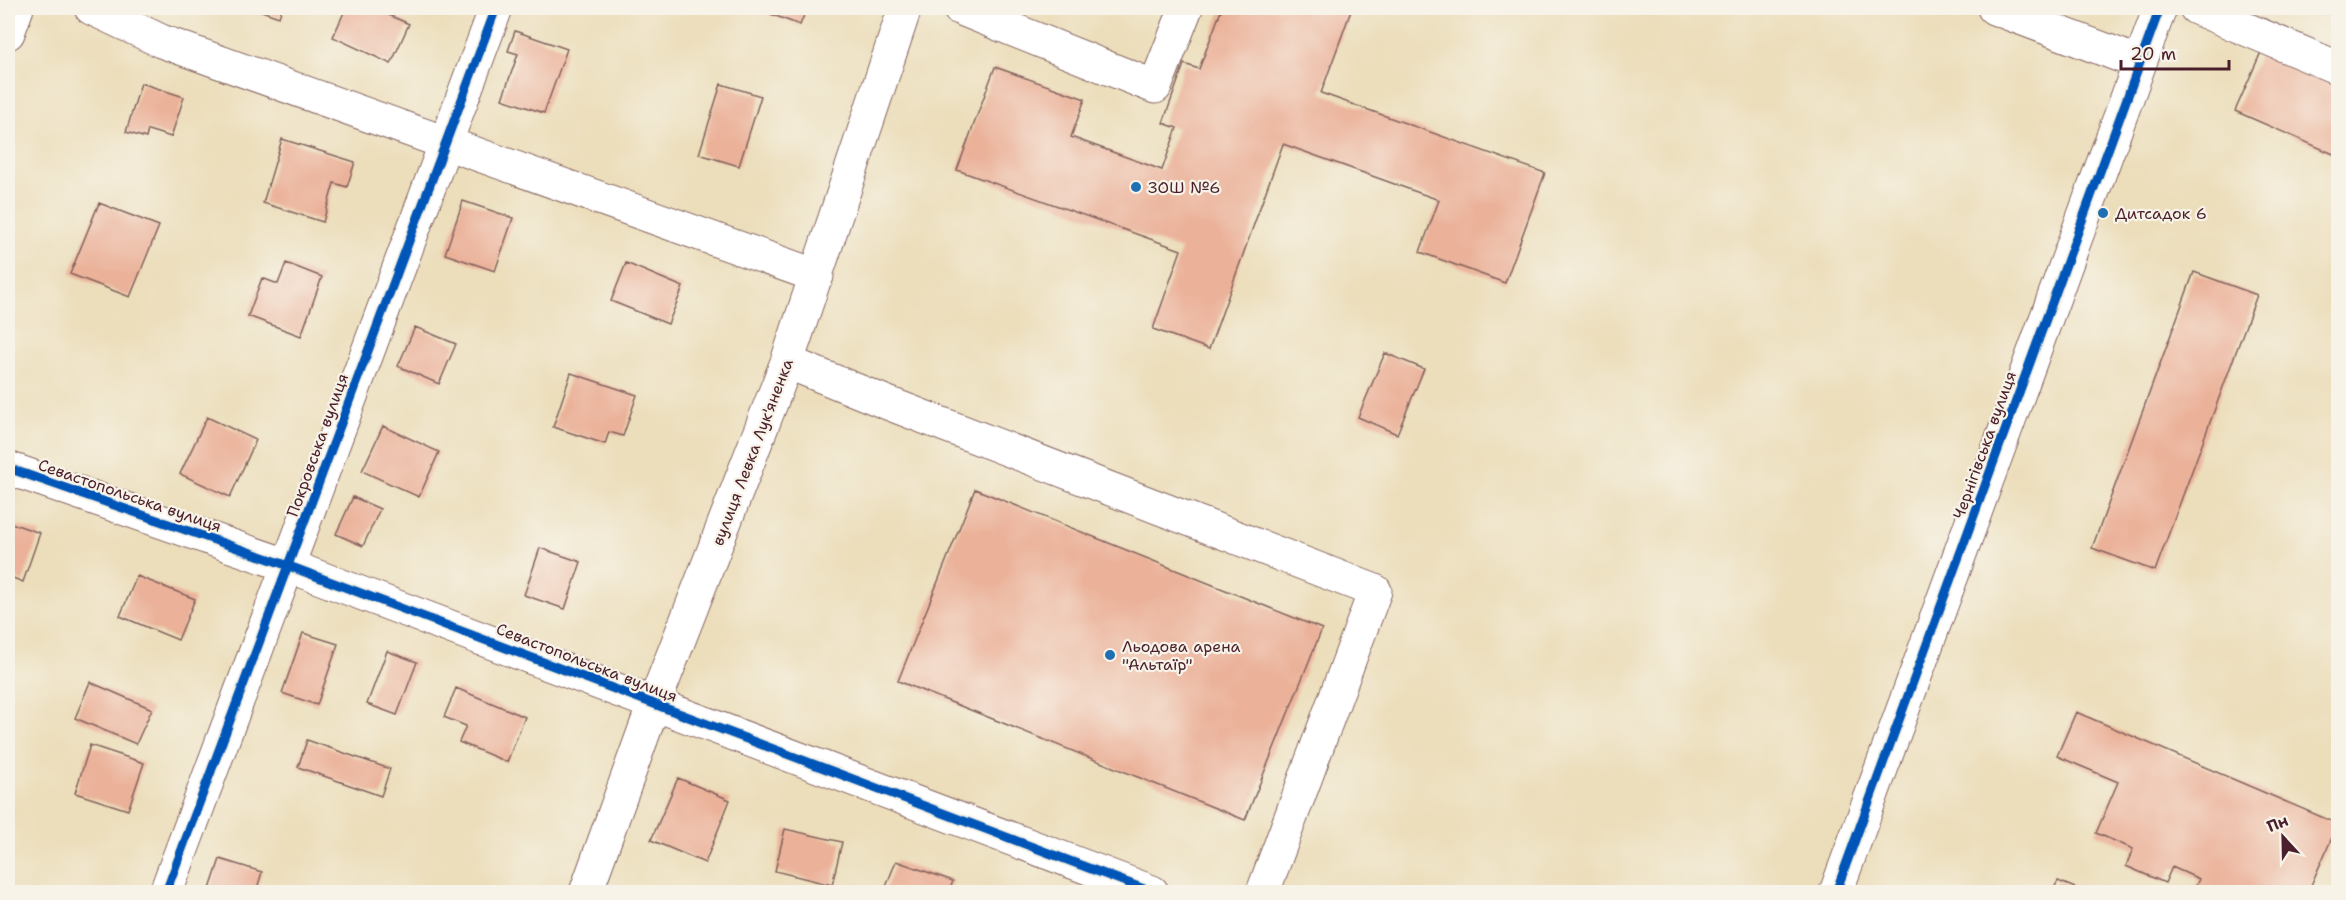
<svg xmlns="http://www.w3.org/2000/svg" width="2346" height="900" font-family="'Shantell Sans',sans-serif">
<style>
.building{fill:#ebb199}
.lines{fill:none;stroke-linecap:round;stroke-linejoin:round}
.minor-casing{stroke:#83625d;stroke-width:35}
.minor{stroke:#fff;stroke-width:33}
.cycleway-casing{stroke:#f7f3e8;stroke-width:13}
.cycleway{stroke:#0057b8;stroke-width:9}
.poi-dot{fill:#1f6fb2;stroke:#f7f3e8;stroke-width:2}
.labels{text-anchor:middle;stroke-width:4.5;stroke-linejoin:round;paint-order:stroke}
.poi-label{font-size:16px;fill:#4a1f2b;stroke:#f7f3e8;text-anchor:start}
.street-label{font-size:16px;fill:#4a1f2b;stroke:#f7f3e8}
</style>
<rect width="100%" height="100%" fill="#f7f3e8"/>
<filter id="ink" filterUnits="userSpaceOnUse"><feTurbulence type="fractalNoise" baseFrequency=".0167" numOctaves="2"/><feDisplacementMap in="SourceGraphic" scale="12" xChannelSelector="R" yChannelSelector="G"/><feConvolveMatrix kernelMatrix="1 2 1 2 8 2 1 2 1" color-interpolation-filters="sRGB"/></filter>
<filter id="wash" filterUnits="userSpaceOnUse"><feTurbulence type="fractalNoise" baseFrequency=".008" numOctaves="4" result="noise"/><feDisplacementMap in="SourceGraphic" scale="24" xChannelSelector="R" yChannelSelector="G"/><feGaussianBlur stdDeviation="1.35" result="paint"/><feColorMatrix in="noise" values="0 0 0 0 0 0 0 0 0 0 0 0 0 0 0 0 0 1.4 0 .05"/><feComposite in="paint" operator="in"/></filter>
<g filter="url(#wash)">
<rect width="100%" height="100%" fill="#ecdebb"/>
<g id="blocks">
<path class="building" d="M253,8H282L279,17Z
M346,8H373L409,24L391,64L333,37Z
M761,8H807L800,25L760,10Z
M1222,8H1352L1321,93L1545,173L1505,283L1420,252L1439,200L1283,144L1209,349L1153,329L1181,250L957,170L995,67L1085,99L1071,137L1162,170L1177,128L1163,123L1184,64L1199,69Z
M515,31L567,49L544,113L502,99L518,54L508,51Z
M2261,52L2338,85V156L2235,111Z
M141,83L184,97L171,137L148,130L146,138L126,132Z
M721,84L761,96L739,166L699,154Z
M282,139L355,162L347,187L334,183L323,222L263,203Z
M463,201L513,218L495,271L445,254Z
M99,203L159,226L130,297L70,274Z
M286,263L322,277L301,336L248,316L262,278L278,284Z
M626,263L683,287L668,324L611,301Z
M2194,272L2257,295L2155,571L2092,548Z
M415,327L456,344L439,384L398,366Z
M1385,353L1424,369L1397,434L1358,417Z
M571,373L637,395L623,436L609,432L605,444L553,427Z
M207,417L256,440L230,497L180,474Z
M383,426L439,452L419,497L362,471Z
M975,489L1322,629L1245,820L898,681Z
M353,497L380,509L363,546L336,534Z
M8,522L40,533L23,582L8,576Z
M540,548L581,562L565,609L524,595Z
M137,576L195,599L178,640L120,616Z
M303,633L338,644L317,705L282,693Z
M387,651L417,662L397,715L367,704Z
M90,682L152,709L136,744L75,718Z
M456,688L525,717L507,762L459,742L466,726L444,717Z
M2076,712L2338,824L2308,892H2193L2199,879L2172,867L2165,883L2126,866L2133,849L2096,833L2118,782L2057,756Z
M307,740L390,769L381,796L298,767Z
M90,745L144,763L128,810L75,793Z
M678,778L730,800L705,863L651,840Z
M785,829L842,842L832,885L775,871Z
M220,859L262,872L256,892H209Z
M896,861L953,881L949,892H884Z
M2058,881L2085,892H2052Z"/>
</g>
</g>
<g filter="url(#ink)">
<use href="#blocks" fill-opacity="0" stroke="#83625d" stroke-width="1.5"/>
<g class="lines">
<g class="minor-casing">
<path id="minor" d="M91,8L161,41L817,276
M959,8L1155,87L1186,8
M1994,8L2140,63
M2196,8L2338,68
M8,33L17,8
M787,362L885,402L1375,591L1263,892
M8,468L289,566L1152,892
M166,892L496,8
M586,892L654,704L787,362L905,8
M1836,892L2160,8"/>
</g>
<use href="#minor" class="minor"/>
<g class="cycleway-casing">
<path id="cycleway" d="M8,468L289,566L1152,892
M166,892L496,8
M1836,892L2160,8"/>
</g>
<use href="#cycleway" class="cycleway"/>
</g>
</g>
<g class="poi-dot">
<circle cx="1136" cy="187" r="6"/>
<circle cx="2103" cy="213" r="6"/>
<circle cx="1110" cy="655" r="6"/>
</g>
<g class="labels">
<g class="poi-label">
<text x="1148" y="193">ЗОШ №6</text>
<text x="2115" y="219">Дитсадок 6</text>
<text x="1122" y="652">Льодова арена<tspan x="1122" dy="18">"Альтаїр"</tspan></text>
</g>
<g class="street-label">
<text transform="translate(317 445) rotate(-70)" y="6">Покровська вулиця</text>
<text transform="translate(1984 445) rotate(-70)" y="6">Чернігівська вулиця</text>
<text transform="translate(752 452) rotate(-69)" y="6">вулиця Левка Лук'яненка</text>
<text transform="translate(130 495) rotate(19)" y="6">Севастопольська вулиця</text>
<text transform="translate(587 662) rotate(21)" y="6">Севастопольська вулиця</text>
</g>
</g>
<rect width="2346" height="900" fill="none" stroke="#f7f3e8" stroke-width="30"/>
<g transform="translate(2283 837) rotate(338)" stroke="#f7f3e8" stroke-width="4.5" paint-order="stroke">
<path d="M0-4.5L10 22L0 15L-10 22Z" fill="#4a1f2b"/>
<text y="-9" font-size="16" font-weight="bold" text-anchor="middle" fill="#4a1f2b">Пн</text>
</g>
<path d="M2121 60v9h108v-9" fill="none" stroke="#4a1f2b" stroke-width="3"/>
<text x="2130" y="60" font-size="18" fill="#4a1f2b" stroke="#f7f3e8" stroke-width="4.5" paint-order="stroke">20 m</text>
</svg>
